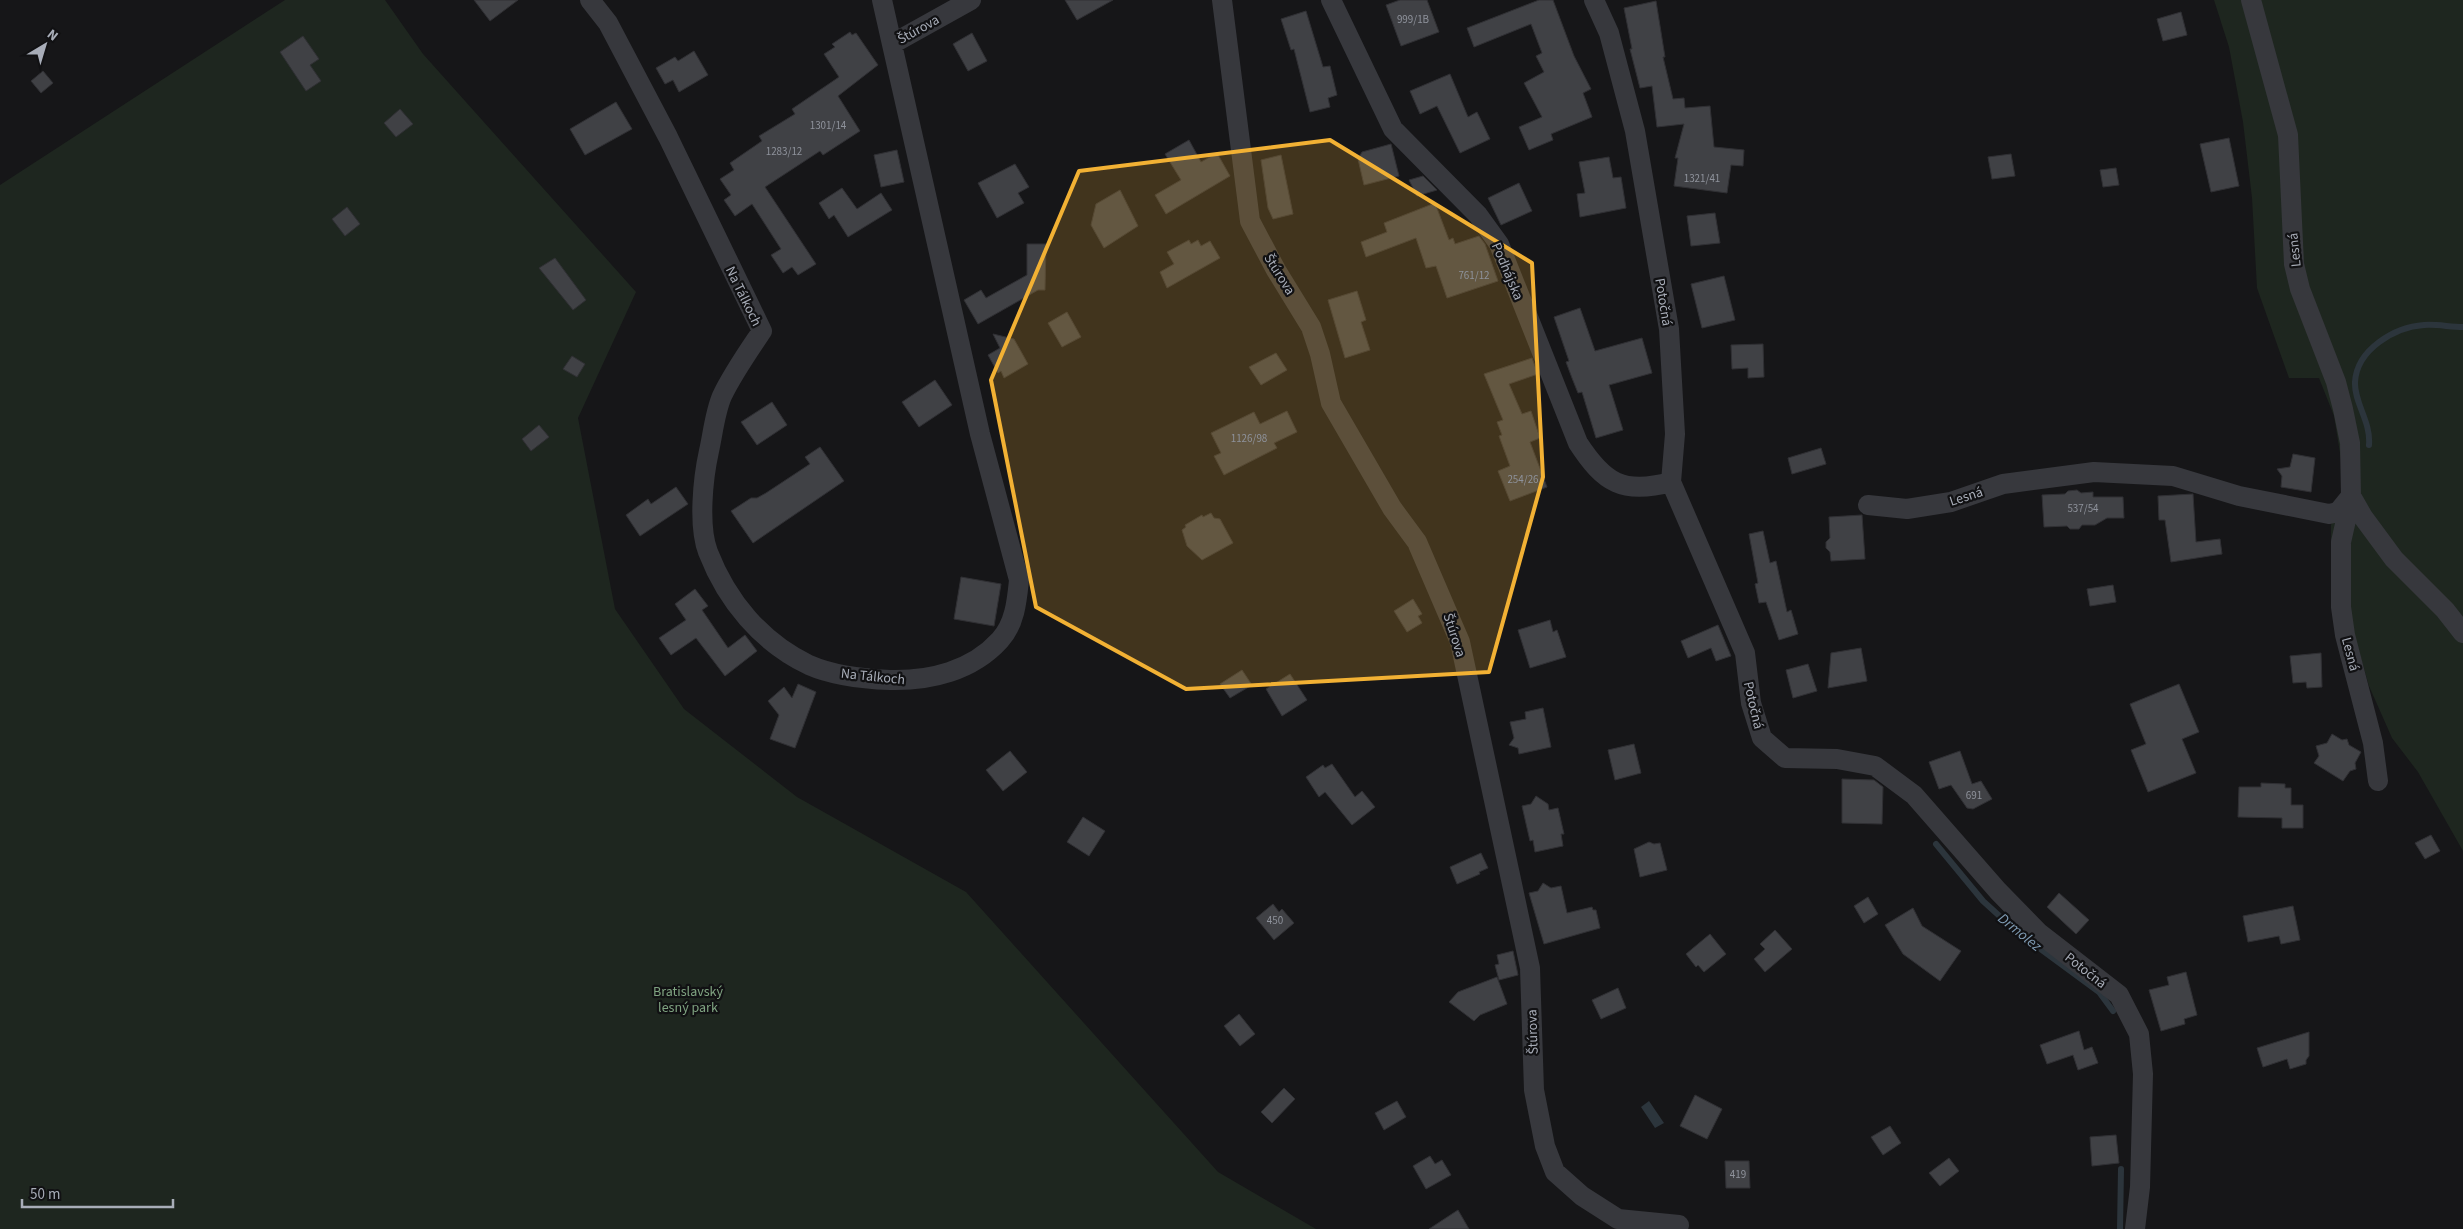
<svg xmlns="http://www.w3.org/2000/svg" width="2463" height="1229" font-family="'Source Sans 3',sans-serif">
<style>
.green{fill:#1e261f}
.water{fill:#2c353c}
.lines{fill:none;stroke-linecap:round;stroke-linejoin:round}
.stream{stroke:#2c353c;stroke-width:6}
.building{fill:#404145;stroke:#303034}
.minor{stroke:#37383d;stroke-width:20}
.marked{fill:#f2b134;fill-opacity:0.2;stroke:#f2b134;stroke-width:4;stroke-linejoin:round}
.labels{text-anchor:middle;stroke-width:4.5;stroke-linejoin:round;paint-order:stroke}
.number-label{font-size:11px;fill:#8e929b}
.street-label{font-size:14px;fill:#a8adb8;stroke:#111113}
.park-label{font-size:14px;fill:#7fa381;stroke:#111113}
.water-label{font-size:15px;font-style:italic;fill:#7f9bb3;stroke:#111113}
</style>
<rect width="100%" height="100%" fill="#161618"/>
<path class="green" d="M285,0H385L423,54L636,292L578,418L615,609L684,709L797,797L966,892L1218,1172L1316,1229H0V185Z
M2214,0H2463V851L2418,772L2392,738L2369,686L2357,644L2331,596V525L2345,484L2334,416L2319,378H2289L2257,288L2252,198L2243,122L2229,47Z"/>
<path class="water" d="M1649,1101L1664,1123L1655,1128L1641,1107Z"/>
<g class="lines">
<path class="stream" d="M2369,445C2371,421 2354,403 2355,382C2357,349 2395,327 2424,325C2437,324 2450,327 2463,327
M1936,844L1983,901L2016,931L2099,992L2113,1011
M2120,1229L2121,1169"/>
</g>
<path class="building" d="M474,0H518L490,21Z
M1065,0H1113L1077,20Z
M1400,0H1427L1439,32L1401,46L1386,5Z
M1539,0H1553L1574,56L1591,89L1583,93L1592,117L1551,134L1553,140L1529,150L1519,127L1542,117L1524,83L1544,72L1536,56L1542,53L1531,24L1474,47L1467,28Z
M1656,1L1665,57H1663L1673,99L1684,98L1685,108L1710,106L1714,147L1744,150L1743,166L1731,165L1727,193L1674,186L1678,158H1675L1684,124L1657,127L1652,86L1640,88L1630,49H1632L1624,8Z
M1306,11L1323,67L1330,66L1337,95L1328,98L1330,107L1310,112L1294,49L1291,50L1281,19Z
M2181,12L2187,35L2163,41L2157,19Z
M850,32L852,35L856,33L878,65L838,96L860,131L823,155L820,151L765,187L816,264L798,275L792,267L783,273L771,255L781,249L752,204L735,216L724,200L731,195L720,179L734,170L730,163L762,141L759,136L795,114L792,109L839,77L824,54L835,47L832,44Z
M972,33L987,61L968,71L953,44Z
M303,36L319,59L310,65L321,81L306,91L280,52Z
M694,51L708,75L679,92L673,80L665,84L656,68L675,57L678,61Z
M43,71L53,83L41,93L31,81Z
M1450,74L1468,117L1477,112L1490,139L1460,153L1437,106L1420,114L1410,91Z
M616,102L632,129L585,155L570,129Z
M400,109L413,124L396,137L384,123Z
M2229,138L2239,186L2211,192L2200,144Z
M1189,140L1201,162L1217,153L1230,176L1166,214L1155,195L1181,180L1165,154Z
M1391,144L1399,176L1364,185L1358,159L1362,152Z
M897,150L904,182L881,187L874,155Z
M2011,154L2015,176L1992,179L1988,157Z
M1281,155L1293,214L1273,219L1268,208L1261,160Z
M1609,157L1613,178L1621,177L1626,208L1580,217L1577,194L1585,193L1579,162Z
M1015,164L1029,187L1018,193L1024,203L997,218L978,183Z
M2116,168L2119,185L2103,187L2100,170Z
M1423,176L1437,190L1417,196L1409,180Z
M1519,183L1532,211L1501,225L1488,198Z
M842,188L857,209L881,193L892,210L848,237L834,215L829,219L819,203Z
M1120,190L1138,226L1104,248L1091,225L1096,204Z
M1435,203L1449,240L1453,238L1455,244L1479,236L1485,244L1498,281L1447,298L1436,266L1426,268L1416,238L1366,257L1361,242L1387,232L1384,223Z
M347,207L360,224L345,236L332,219Z
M1715,213L1720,243L1691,246L1687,216Z
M1189,240L1191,244L1198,240L1201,246L1210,241L1220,258L1167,288L1160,272L1174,264L1167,252Z
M1027,244H1046L1045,290H1038L978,324L964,300L981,290L986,298L1027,275Z
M555,258L586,300L573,310L539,268Z
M1724,276L1735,320L1702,328L1691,284Z
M1357,291L1366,320L1361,322L1370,350L1345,358L1328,300Z
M1580,308L1595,351L1642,338L1652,373L1609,385L1623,430L1596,438L1582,392L1578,393L1572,378L1566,362L1569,361L1554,317Z
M1067,312L1081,337L1062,347L1048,323Z
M993,334L1014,339L1028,364L1004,378L1001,371L998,373L988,355L1000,348Z
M1763,344L1764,377L1748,378V368L1732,369L1731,345Z
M1276,353L1287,370L1261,385L1249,367Z
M572,356L585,364L577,377L563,369Z
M1532,358L1538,374L1509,384L1522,414L1531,411L1540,438L1530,442L1547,487L1510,501L1498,471L1510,466L1499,436L1502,435L1497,422L1503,420L1484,374Z
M935,380L952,405L919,427L902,402Z
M772,402L787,425L757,445L741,422Z
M1287,411L1297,432L1274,443L1277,448L1224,475L1214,456L1221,453L1211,433L1254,412L1260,424Z
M539,425L549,437L531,451L522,439Z
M820,447L844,481L753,543L731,511L751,498H757L766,493L810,464L805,457Z
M1821,448L1826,464L1792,474L1788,458Z
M2293,454L2315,458L2311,492L2281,487L2282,476L2277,469L2290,467Z
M676,487L688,504L640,536L626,515L648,499L651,504Z
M2077,490L2081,493L2093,492V497H2123L2124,518H2107L2095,525H2082L2079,529H2070L2067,526L2044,527L2042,495L2065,494L2068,491Z
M2193,494L2196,542L2220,539L2222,554L2171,562L2165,520H2159L2158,496Z
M1211,513L1214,518L1220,519L1233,543L1202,560L1187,546L1182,530L1186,527L1185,525L1202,515L1203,517Z
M1862,515L1865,559L1831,561L1830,552L1826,548V542L1830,538L1829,517Z
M1763,531L1770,563L1776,561L1787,612L1791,610L1798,634L1779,640L1766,602L1759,603L1755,584L1758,583L1749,534Z
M961,577L1001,584L994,626L954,619Z
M2113,585L2116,602L2090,606L2087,589Z
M695,589L708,606L702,610L728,648L745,635L757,651L725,676L696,638L671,655L659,638L686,620L675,604Z
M1413,599L1422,614L1418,616L1422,623L1407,632L1394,611Z
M1550,620L1553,632L1557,630L1566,657L1530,668L1518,630Z
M1718,625L1731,656L1716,661L1711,648L1688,658L1681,641Z
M1861,648L1867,681L1828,688L1831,653Z
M2321,653L2322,687L2307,688L2306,682L2293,683L2290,656Z
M1808,664L1817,691L1793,698L1786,670Z
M1242,670L1252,685L1230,698L1220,684Z
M1290,674L1307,700L1282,716L1266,689Z
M798,684L816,692L795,748L770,739L779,715L768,701L784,687L792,698Z
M2179,684L2199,732L2182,739L2196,773L2148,792L2131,750L2146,744L2130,704Z
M1543,708L1551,747L1519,754L1518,748L1509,745L1514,738L1510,722L1526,719L1525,712Z
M2332,734L2342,740L2347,739L2349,745L2361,752L2355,763L2356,769L2350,771L2343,781L2314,763L2319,756L2316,746L2327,743Z
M1634,744L1641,773L1615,780L1608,750Z
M1010,751L1027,772L1003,791L986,770Z
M1960,751L1972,784L1981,781L1992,799L1973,809L1967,808L1951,785L1939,789L1929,762Z
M1332,764L1355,797L1362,791L1375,807L1352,825L1325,792L1319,797L1306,777L1323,765L1325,768Z
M1842,779L1874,780L1883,787L1882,824L1842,823Z
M2261,783L2285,784V788H2291V805H2303V828H2282V818L2238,817L2239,787H2261Z
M1536,796L1548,804L1549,810L1558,808L1564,834H1561L1563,846L1535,852L1533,840L1530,841L1522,806L1531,804Z
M1083,817L1105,831L1089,856L1067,842Z
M2431,835L2440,851L2425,859L2415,843Z
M1649,842L1654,844L1660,843L1667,870L1640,877L1634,849Z
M1481,853L1488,868L1479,872L1480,874L1457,884L1450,867Z
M1543,883L1551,888L1561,886L1567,913L1592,907L1593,910H1596L1600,928L1544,944L1529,893L1538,891Z
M2059,893L2089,920L2076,934L2047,907Z
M1868,897L1878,914L1864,923L1854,906Z
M1273,904L1279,912L1282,909L1294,923L1274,940L1256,918Z
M2293,906L2300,940L2281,944L2279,936L2248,942L2243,916Z
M1913,908L1922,926L1961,951L1940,981L1903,954L1885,925Z
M1775,930L1792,949L1765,972L1754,959L1765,949L1760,944Z
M1710,934L1726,954L1704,972L1698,965L1696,967L1686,954Z
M1513,951L1518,975L1499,980L1495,965L1499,964L1497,955Z
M2186,972L2197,1015L2184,1019L2185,1024L2161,1031L2149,990L2169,985L2167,977Z
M1497,977L1507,1004L1480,1015L1474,1021L1449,1002L1458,992Z
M1618,988L1626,1008L1601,1019L1592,1000Z
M1239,1014L1255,1034L1240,1046L1224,1026Z
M2079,1031L2084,1050L2092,1047L2098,1063L2078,1070L2073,1055L2047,1064L2040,1045Z
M2309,1032V1056L2306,1060V1064L2290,1069L2287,1059L2263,1067L2257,1048Z
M1284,1088L1295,1099L1272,1123L1261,1112Z
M1695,1095L1722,1109L1707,1139L1680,1126Z
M1397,1101L1406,1117L1384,1130L1375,1113Z
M1890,1126L1901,1143L1883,1155L1871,1137Z
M2116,1135L2119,1163L2092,1166L2090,1137Z
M1430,1156L1435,1164L1442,1160L1451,1175L1426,1189L1413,1166Z
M1949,1158L1959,1171L1940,1186L1929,1173Z
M1725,1161H1749L1750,1188H1726Z
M1458,1210L1469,1229H1429Z"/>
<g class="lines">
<path class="minor" d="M590,0L608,23L668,137L762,331C748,352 733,373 722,396C715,412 713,433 709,451C703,478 698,526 708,552C727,601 761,642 809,665C834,676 863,679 890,680C930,681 972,671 1000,640C1015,624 1017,600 1019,580L980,434L882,0
M1222,0L1250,221L1276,270L1311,327L1320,354L1331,403L1392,508L1417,542L1460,642L1530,968L1534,1090L1545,1146L1555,1172L1582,1196L1618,1219L1679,1225
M1331,0L1393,129L1478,215L1499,244L1578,443C1604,483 1623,495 1671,482
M1594,0L1609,33L1635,131L1669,329L1675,434L1671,482L1745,653L1751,703L1762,738L1785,758L1837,759L1875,766L1914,795L1998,891L2039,933L2119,995L2139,1034L2143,1074L2140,1187L2135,1229
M2251,0L2288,135L2294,264L2300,289L2336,382L2343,409L2350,443L2351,496L2363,517L2394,559L2445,610L2463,633
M892,44L971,0
M2351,498L2341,542V607L2345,635L2373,743L2378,781
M1868,505L1907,509L1951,502L2003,484L2094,472L2173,476L2239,496L2329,514L2338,512L2351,496"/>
</g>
<path class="marked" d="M1330,140L1532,263L1543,477L1489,672L1186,689L1036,607L991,380L1079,171Z"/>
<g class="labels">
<g class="number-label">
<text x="1413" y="23">999/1B</text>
<text x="828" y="129">1301/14</text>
<text x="784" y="155">1283/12</text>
<text x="1702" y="182">1321/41</text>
<text x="1474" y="279">761/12</text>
<text x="1249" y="442">1126/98</text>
<text x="1523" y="483">254/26</text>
<text x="2083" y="512">537/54</text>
<text x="1974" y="799">691</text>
<text x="1275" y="924">450</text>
<text x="1738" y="1178">419</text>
</g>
<g class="street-label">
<text transform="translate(918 29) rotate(-29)" y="5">Štúrova</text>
<text transform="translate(2294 250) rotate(-96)" y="5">Lesná</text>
<text transform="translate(1508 271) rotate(67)" y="5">Podhájska</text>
<text transform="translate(1280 274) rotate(58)" y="5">Štúrova</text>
<text transform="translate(744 296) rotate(64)" y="5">Na Tálkoch</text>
<text transform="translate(1664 302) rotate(81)" y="5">Potočná</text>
<text transform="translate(1966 496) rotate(-18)" y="5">Lesná</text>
<text transform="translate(1455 635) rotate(72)" y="5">Štúrova</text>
<text transform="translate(2351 654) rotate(75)" y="5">Lesná</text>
<text transform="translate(873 676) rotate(6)" y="5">Na Tálkoch</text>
<text transform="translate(1754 705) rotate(77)" y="5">Potočná</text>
<text transform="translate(2086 970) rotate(38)" y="5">Potočná</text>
<text transform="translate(1532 1032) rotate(-92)" y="5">Štúrova</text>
</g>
<g class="park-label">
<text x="688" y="996">Bratislavský<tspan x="688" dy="16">lesný park</tspan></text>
</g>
<g class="water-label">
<text transform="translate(2020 932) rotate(39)" y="5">Drmolez</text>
</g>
</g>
<g transform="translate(45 45) rotate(38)" stroke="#111113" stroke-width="4" paint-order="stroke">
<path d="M0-4L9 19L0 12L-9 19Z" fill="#a8adb8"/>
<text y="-8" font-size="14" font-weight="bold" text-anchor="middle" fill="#a8adb8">N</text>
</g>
<path d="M22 1199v8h151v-8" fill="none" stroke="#a8adb8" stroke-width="2.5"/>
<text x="30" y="1199" font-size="15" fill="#a8adb8" stroke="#111113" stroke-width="4" paint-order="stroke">50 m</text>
</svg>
